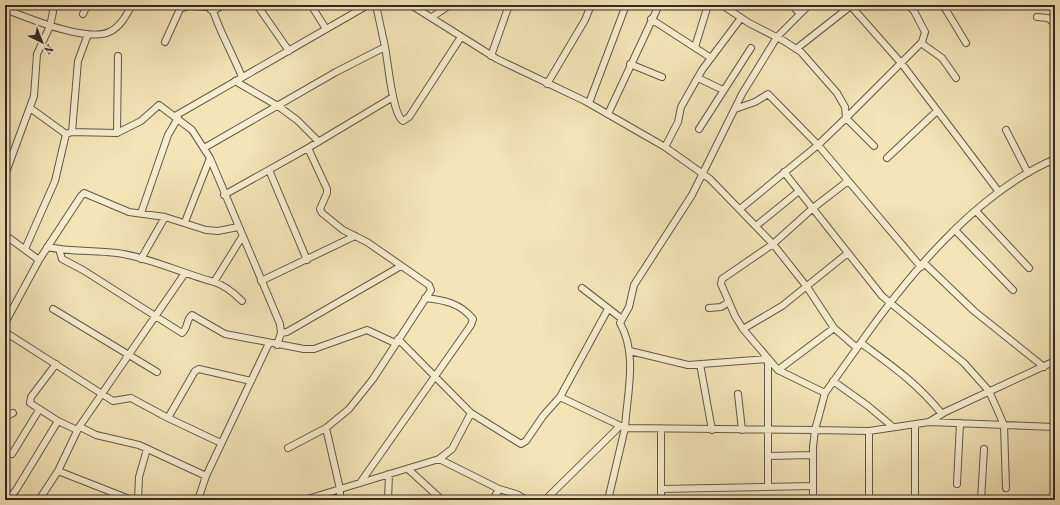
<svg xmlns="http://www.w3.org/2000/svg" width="1060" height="505" font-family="'Old Standard TT',serif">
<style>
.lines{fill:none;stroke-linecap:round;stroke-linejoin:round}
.minor-casing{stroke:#645847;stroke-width:8}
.minor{stroke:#f8edd0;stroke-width:6}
</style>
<rect width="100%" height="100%" fill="#f4e4b7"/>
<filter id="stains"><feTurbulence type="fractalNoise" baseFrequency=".005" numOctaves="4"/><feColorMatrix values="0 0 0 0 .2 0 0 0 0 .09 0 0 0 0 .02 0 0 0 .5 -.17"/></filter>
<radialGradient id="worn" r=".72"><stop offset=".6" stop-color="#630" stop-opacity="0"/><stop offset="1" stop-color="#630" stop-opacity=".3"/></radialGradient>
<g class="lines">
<g class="minor-casing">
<path id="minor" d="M257,5L289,51
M311,5L326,29
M376,5C379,19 382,33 385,47C388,61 392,114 403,121L409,117L461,37
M411,5L497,59L585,101L665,147L710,179L773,244L807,287L834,328L857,348L825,393L815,430L869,431V500
M722,5L749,23L784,41L801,52L837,93L845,107L846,118L818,145L740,209
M792,5L800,14
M850,5L902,64L999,192
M943,5L966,43
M5,9C28,18 90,44 111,31C121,26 127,14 132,5
M211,10L213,11L223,5
M213,11C221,34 233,55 242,77
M83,14L87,5
M432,17L450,5
M1037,17L1048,18L1055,24
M651,19L711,58
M165,42L180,9L188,6L206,7
M921,43L942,58L956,78
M695,47L708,5
M796,49L852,5
M491,56L509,5
M630,64L662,77
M698,78L723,90
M235,81L278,106L297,120L318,141
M547,84L585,20L591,5
M589,103L626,5
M30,108L66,134
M735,109L755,102L768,94L818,145L921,267
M608,114L659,5
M175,116L368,5
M699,129L751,48
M1006,130L1028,173
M72,132L78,61L88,34
M117,133L118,56
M66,134L72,132L117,133L141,121L159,105L192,130L210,158L280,324L281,333L277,345
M874,146L846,118L922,42L925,32L914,11L908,5
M665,147L678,122L681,107L702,70L741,18
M204,148L336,72L385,47
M887,158L937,111
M269,170L307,260
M784,172L882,296L964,363L989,391L1004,425L1006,488
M5,175L34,96L37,54L50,26L53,12L52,8L48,5
M224,195L308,148L393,97
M976,211L1029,268
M141,213L168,135L178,118
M185,222L210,158
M756,226L799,191
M955,230L1013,290
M5,235L39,260
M47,247C70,252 93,250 117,253C148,257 184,274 214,282C224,285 235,294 242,301
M25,249L55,181L66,134
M59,249L62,259L83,270L182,333C188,329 186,319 192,315L225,334L304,349H314L367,330L395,343
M141,259L165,217
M924,263L974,311L1044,367
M261,281L355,236
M214,282L242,237
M582,288L622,319
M1054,304L1055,303
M709,308L721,307L729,302
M53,309L157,372
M5,323L39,260L81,196L84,193L129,212L165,217L206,230L218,231L238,227
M743,329L735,316L721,284L722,279L773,244L813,208L848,181
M5,332L113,401L131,398L168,418L221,443
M281,333L287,332L401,266
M398,339L471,413L521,444L526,441L543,416L560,397L608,309
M861,343C892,366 917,383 942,414
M857,348C906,278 975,193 1055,159
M630,351L688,365L768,359V487
M56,364L31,397L30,403L58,421L77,430L185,273
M700,364L712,430
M778,370L834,328
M833,381L868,406L893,427
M825,393L778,370L743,329L782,306L848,253
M738,394L742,430
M560,397L625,428C627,393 638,355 620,323L629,307L634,285L692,195L742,94L777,37L809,5
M5,417L13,413
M168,418L195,371L199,369L251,381
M929,422L1055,427
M915,424V495
M80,427L96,435L139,445L206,476
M326,428L340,489V500
M661,429V500
M869,431L929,422L945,412L1055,361
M288,448L326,428L349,409L373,379L431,290L429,285L367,242L343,230L322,213L320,209L327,193V189L308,148
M12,454L39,410
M768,456L813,455
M439,459L499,489L516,494L527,500
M408,469L442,500
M58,471L132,500
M360,483L471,325L473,319C460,303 444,300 425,298
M957,484L960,423
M661,489L813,486
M8,500L16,490L58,421
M39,500L58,471L78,429
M138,500L139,477L147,449
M198,500L206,476L269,343
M304,500L439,459L452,449L471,413
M388,500L389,474
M493,500L499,489
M545,500L620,426
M608,500L625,428L815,430L813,447V500
M981,500L984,449"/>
</g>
<use href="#minor" class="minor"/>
</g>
<rect width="1060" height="505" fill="none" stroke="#f4e4b7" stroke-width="20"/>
<rect x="6" y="6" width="1048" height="493" fill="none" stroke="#342a22" stroke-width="2"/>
<rect x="10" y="10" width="1040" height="485" fill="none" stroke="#342a22"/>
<g transform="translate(42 42) rotate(137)" stroke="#f8edd0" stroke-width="3" paint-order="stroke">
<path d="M0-3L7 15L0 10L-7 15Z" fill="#342a22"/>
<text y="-6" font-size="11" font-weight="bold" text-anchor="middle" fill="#342a22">N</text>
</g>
<rect width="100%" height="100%" filter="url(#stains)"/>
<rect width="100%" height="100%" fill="url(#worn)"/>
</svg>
